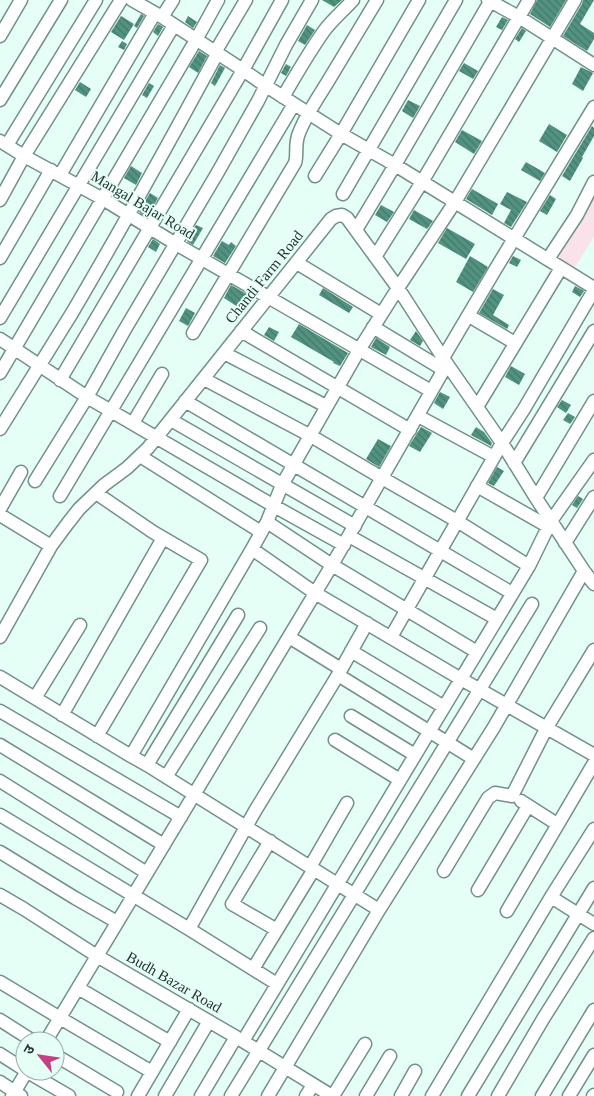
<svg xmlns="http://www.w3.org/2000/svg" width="594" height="1096" font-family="'Times New Roman','Noto Sans Devanagari',serif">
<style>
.grass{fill:#fae2eb}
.building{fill:url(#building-back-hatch)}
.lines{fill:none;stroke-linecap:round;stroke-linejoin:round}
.minor-casing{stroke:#739188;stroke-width:15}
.minor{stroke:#fff;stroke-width:12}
.labels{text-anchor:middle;stroke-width:4;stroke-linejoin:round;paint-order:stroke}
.street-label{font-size:15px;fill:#283531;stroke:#e5fff6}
</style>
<defs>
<pattern id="building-back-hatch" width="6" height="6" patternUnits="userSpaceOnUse" patternTransform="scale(1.25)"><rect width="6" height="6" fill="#529281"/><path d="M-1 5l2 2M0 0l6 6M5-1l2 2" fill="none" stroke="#44786a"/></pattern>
</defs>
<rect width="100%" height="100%" fill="#e5fff6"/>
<path class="grass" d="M594,185V236L574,269L552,256Z"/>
<path class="building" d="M322,0H342L334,7Z
M537,0H566L550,27L530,14Z
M583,0H594L580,24L594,33V39L587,51L563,36L582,4Z
M141,14L144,16L137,28L134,26Z
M121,16L134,24L124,40L111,32Z
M188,16L197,22L193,28L185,22Z
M502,17L508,20L502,30L496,27Z
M158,24L163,27L158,36L153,32Z
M307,25L315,30L305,45L298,41Z
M522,28L526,31L519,42L515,39Z
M122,41L127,44L124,50L118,47Z
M199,51L207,56L198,73L189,67Z
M464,63L478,71L473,79L459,71Z
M286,64L291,67L286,76L281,73Z
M220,65L225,68L215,86L211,83Z
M581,67L593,73L583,91L572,84Z
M80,82L91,89L86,97L75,90Z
M149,83L154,86L147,98L142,95Z
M408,100L420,106L413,118L402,111Z
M549,124L567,135L557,152L539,141Z
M592,126L594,128V136L582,157L583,158L570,181L562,176Z
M462,130L482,141L474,154L455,142Z
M526,162L545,173L540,181L521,170Z
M131,166L142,173L136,185L124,178Z
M472,189L498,204L492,215L466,199Z
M507,192L527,202L511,227L504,223L511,210L500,204Z
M150,193L158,198L147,217L139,212Z
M550,195L556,199L547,215L540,211Z
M381,205L394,212L387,222L375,215Z
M414,210L433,221L427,229L409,219Z
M196,225L203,228L193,245L187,241Z
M447,228L475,244L466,259L438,243Z
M153,239L160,244L156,252L148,247Z
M222,241L229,245L231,242L236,246L225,263L213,256Z
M470,256L488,267L473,292L456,282Z
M513,256L521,260L517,267L509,263Z
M231,285L252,297L244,311L224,298Z
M575,286L584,291L580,297L572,292Z
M323,288L353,307L349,313L319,295Z
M493,289L504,295L493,315L509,325L507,329L479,313Z
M186,308L195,313L188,326L179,321Z
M299,324L348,353L340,366L333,363L334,362L291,337Z
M269,327L279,332L274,341L264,335Z
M416,331L423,341L420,346L410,340Z
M376,338L390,347L386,355L371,347Z
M511,366L525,374L519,385L505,377Z
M440,392L450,397L443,409L434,403Z
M562,400L571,405L566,413L557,407Z
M568,413L575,417L570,424L563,420Z
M421,427L432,433L420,452L409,446Z
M476,427L484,432L492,443L491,446L471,435Z
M378,439L391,446L379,467L366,459Z
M497,467L504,471L494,486L488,483Z
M578,496L583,499L577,508L572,505Z"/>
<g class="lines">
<g class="minor-casing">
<path id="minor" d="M132,0L162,17L243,70L266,86L341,134L395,165L594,288
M488,0L519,17L594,65
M162,17L173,0
M0,36L21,0
M283,97C296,75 309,52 324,31C332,20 343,11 353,0
M0,100L61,0
M0,141L24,156L103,199L176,244L431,391
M7,145L96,0
M60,175L155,13
M315,176L341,134L419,0
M343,194L456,0
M0,200L24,156L121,0
M356,230L395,165L491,0
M375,257L422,182L529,0
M0,258L51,170
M548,259L577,215L594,182
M297,263L381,314
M469,316L515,343
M0,318L174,25
M373,327L444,370
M241,331L410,430
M193,333L295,163C298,153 294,145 299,133C306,115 317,99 327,83C344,55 360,28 377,0
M0,339L87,397L274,506L344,545
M224,353L326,406
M443,358L495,270L594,107
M0,373L196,40L218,0
M204,379L311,436L382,478L457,521L529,566
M60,380L243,70L282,0
M185,401L512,593
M594,401L536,498L584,571L594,584
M477,407L561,268
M418,416L494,457
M171,420L355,526
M133,423L162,374
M0,429C24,390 48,352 72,313C122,228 170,141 217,54V49L246,0
M140,456L261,532
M514,463L594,331
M35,481L87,397L124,331L218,172L258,101L286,45L312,0
M477,486L549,527
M96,493L153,532L201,560L97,736
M60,496L294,104
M0,509L21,472
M0,515L51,546
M267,522L332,565L477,652
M349,536L497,619
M565,543L594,497
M252,549L315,593L461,679L594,755
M0,637L51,546L68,523L79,509L104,485L127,468L148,448L331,219L336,216L342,215L347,218L398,288L447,364L502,443L536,498
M289,637L341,669
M391,637L502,443L524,409L594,290
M351,651L444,707
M338,675L474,759
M0,677L131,756L147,765L379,910
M35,698L80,625
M0,711L181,817
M62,715L163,538
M351,716L415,755
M335,740L400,780
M0,745L164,845
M131,756L252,549L267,522L282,485L359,350L398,288L455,202L575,0
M147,765L238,615
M166,777L260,628
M0,781L147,873
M521,801L557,824
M0,815L189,929L277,984
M270,841L232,904L277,930
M0,852L75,898L117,922
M310,867L347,803
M444,871L488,798L495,793L512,796L547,727L594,650
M478,890L528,806
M0,895L24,909L97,956L236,1037L332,1096
M551,897L594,924
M507,911L594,763
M189,929L255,811L338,675L367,623
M253,969L314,869
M0,982L60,1018L152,1072
M78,988L170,1042
M0,1020L33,1041
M46,1041L332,565L447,364
M243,1041L529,566L551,521L594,460
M0,1054L25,1070
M55,1055L117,1092
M26,1071L69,1096
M0,1082L21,1096
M12,1096L27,1071
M138,1096L189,1009
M165,1096L209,1021
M201,1096L236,1037
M231,1096L532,604
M268,1096L379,910L494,727L584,571
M306,1096L313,1085
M333,1096L365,1044
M366,1096L390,1056
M401,1096L415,1071
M432,1096L551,897L594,829
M468,1096L594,888
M498,1096L543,1019L594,938
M542,1096L594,1010
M569,1096L594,1055
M593,1096L594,1095"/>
</g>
<use href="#minor" class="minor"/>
</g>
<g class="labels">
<g class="street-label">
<text transform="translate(143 205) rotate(31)" y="5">Mangal Bajar Road</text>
<text transform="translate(264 277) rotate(-51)" y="5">Chandi Farm Road</text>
<text transform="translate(174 982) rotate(30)" y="5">Budh Bazar Road</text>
</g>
</g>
<g transform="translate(40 1056) rotate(300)"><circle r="24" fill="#e5fff6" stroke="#99aea7"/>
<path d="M0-4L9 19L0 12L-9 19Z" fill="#c43f83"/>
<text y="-8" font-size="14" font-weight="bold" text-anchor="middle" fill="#283531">उ</text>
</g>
</svg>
